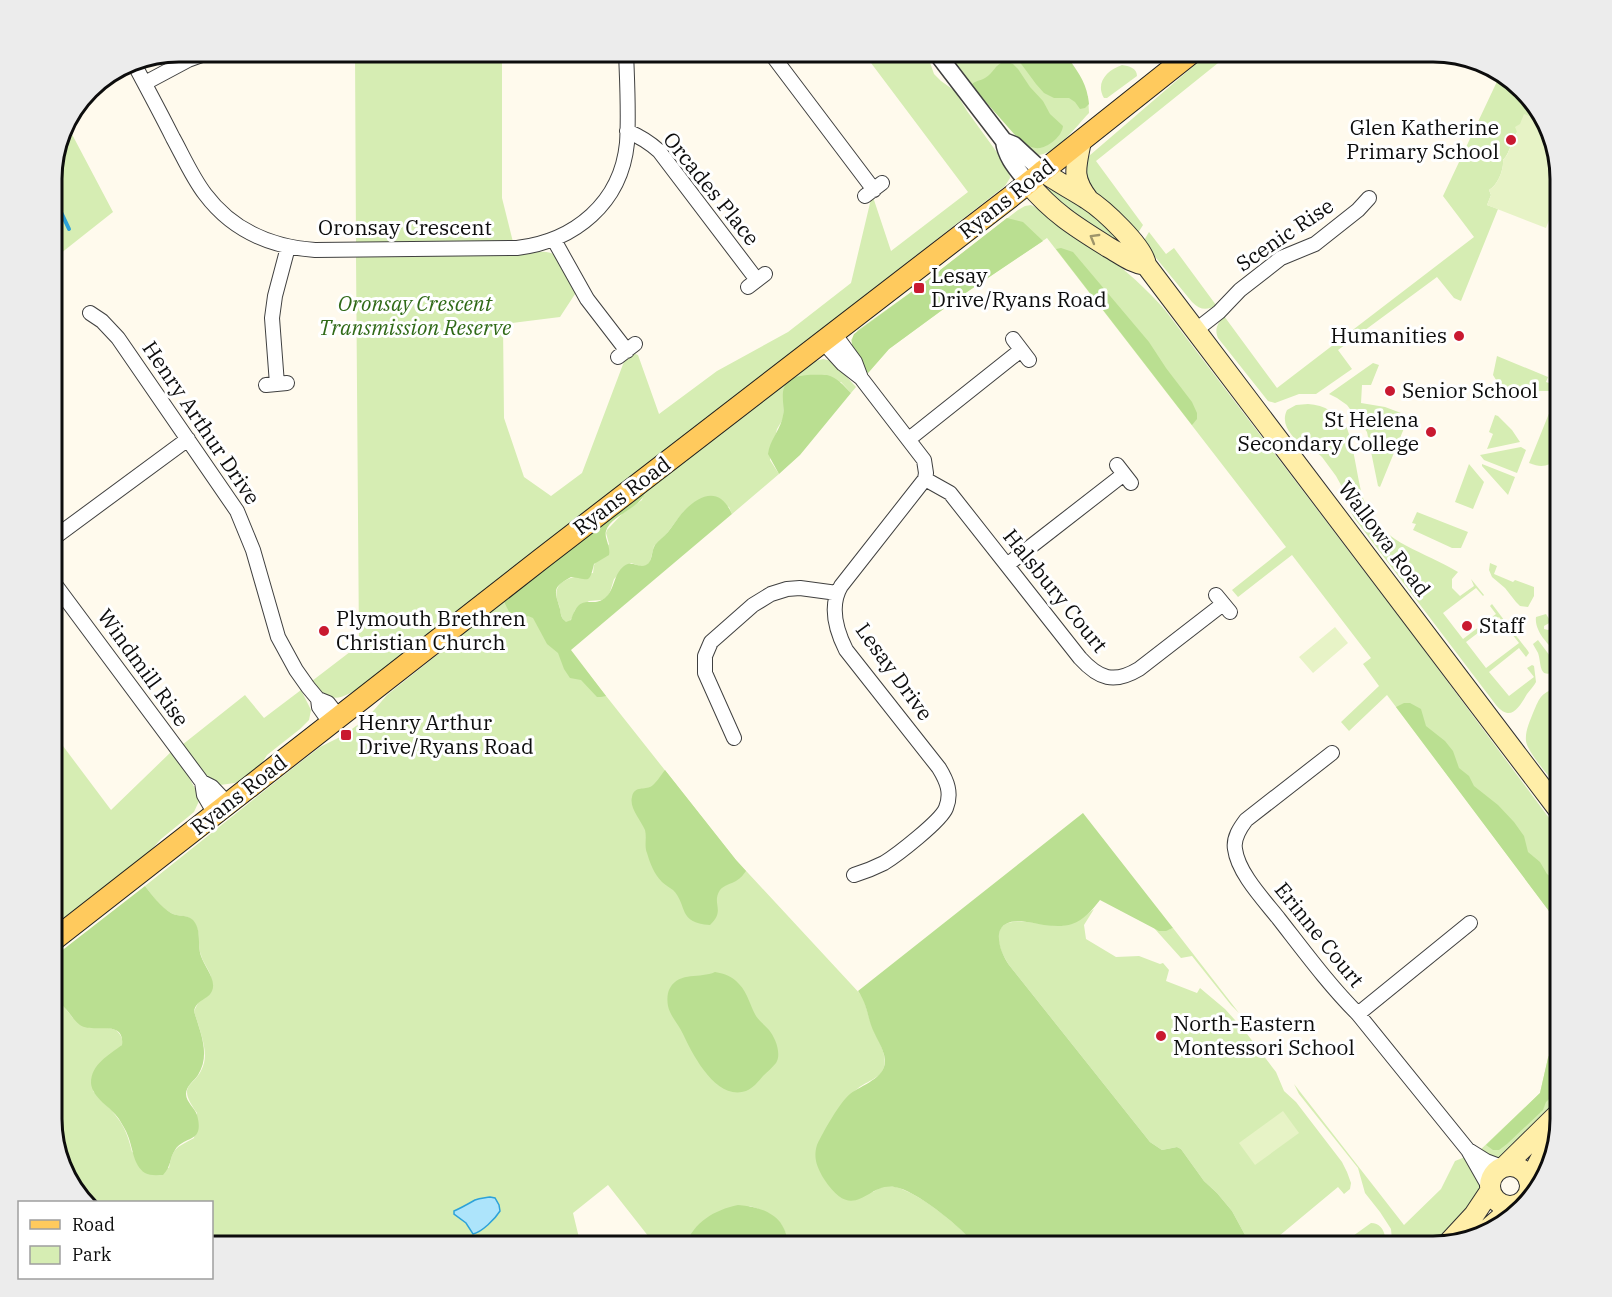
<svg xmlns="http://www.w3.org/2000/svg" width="1612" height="1297" font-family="'IBM Plex Serif',serif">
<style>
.green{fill:#d6edb3}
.forest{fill:#badf91}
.pitch{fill:#e7f3c6}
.water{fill:#ade4fb;stroke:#2da2d9;stroke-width:1.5}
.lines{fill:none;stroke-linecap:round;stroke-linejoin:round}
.stream{stroke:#2da2d9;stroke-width:4}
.minor-casing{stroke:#404040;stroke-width:16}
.tertiary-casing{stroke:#404040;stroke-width:19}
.secondary-casing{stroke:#2f2f2f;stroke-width:22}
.primary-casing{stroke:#1e1e1e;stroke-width:23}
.minor{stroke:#fff;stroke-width:14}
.tertiary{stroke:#fff;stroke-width:16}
.secondary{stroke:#ffeea8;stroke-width:20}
.primary{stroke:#ffca5d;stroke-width:21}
.oneway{stroke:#9e946a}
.poi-dot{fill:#c91930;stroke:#fff;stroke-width:2}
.labels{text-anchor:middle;stroke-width:6;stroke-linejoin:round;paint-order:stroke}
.poi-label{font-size:21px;fill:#0d0d0d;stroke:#fff;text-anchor:start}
.street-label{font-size:21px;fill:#0d0d0d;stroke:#fff}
.park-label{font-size:21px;font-style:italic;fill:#306a18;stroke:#fff}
.rim{fill:none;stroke:#0d0d0d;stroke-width:3}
</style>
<rect width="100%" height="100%" fill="#fffaed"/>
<path class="green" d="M355,51H502V198L513,242L356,243Z
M862,51H926L934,74L941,81L955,91L967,111L1009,169L1010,178L1005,186L365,685C340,699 332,706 312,681L359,645L356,256C408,256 460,256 513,255C527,255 545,247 557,256L577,291L560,317L503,324L504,418L524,477L551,496L582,473L625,359L633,353L638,355L659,414L717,371L788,332L851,283L871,199L873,197L891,251L968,192Z
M945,51H1019L1060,94L1088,96L1089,113C1076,126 1055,157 1035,155L984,100Z
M1211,51H1233L1096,161L1143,225L1138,233L1091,191L1082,162Z
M1122,65C1129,66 1137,68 1137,76L1107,98H1104C1095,83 1107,70 1122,65Z
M1501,73L1517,83L1539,111C1535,122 1527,123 1519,130C1511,138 1511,152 1503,160C1504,169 1498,185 1489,190L1491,195L1487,205L1498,209L1461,301L1454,298L1437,277L1338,350L1352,369L1316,394H1299L1275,403L1268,401L1218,338C1214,329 1218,323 1224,316L1277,388L1474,237L1443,196Z
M65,121L113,212L51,261V170Z
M1049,187L1093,212L1127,247L1080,220L1047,191Z
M1031,205C1042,210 1050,220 1060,227C1070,234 1082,239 1092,246C1119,264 1143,285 1165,310L1415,638L1561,834V963L1555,919L1387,695L1349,731L1341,722L1379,686L1363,664L1371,658L1292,555L1238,597L1232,590L1286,547L1047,238L964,294L889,349L868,373L856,357L851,340L858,330L921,285L1018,210L1025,206Z
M1149,232L1166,254L1174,248L1216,305C1207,311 1200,310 1192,302L1143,242Z
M1497,356L1548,377L1546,382L1552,384L1549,391H1537L1511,398H1507L1493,375Z
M823,359L832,361L856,387L851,393L841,382L783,393V419L777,429L770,460L779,474L732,514L729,507L702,498L683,512L665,536L654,546L650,562L647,565L643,567L631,563L614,579L610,592L607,597L602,600L589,601L575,610C573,616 572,621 566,623C560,617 561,612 559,605C548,579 574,577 593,573L594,565L609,544L606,533L607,530L622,514L642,500L645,489L809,363Z
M1373,363L1379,365L1371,385H1362L1361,403L1385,407L1409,416L1380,487L1378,486L1367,432L1347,405L1337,398L1329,394Z
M1308,404C1325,405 1337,413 1347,428C1354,448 1356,470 1361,491C1374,543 1419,548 1458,572L1452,579V588L1460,596L1474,586L1471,579L1484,595L1483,596L1476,588L1443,613L1463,639L1496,614L1490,606L1492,604L1507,624L1505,625L1499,617L1466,642L1486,668L1519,643L1512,634L1514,633L1528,651L1529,653L1526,657L1519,648L1489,672L1509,696L1534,677L1527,668L1532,665L1534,666L1536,682C1534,686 1530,690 1527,694C1519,707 1511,723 1496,705L1355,519L1349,509L1352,505L1336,476L1322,457L1310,446L1305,449C1295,439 1279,426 1287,410L1296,405Z
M1550,411L1561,415V459C1547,465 1544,469 1529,463Z
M1495,415L1498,416L1512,430L1520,442L1487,449L1493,434L1489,432Z
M1521,447L1526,450L1517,473L1484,460L1480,455Z
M1469,464L1484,482L1473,509L1455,502Z
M1482,464L1515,477L1508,495L1482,466Z
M1417,512L1468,532L1461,548H1452L1413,530L1416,524L1412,523Z
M1490,563L1497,566L1494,574L1513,582L1515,580L1534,587V596L1528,607L1520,606L1516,602L1505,588L1492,577L1489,570Z
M519,586L736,860L863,997C866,1006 868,1015 871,1023C875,1037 888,1052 884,1067C880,1080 865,1081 856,1090C844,1103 833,1119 823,1134L873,1192C878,1189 884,1185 890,1186C914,1188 962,1227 976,1246H788C787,1221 771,1213 750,1206L687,1239L685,1246H656L608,1185L573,1213L581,1246H212V1202H86L64,1175L51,1126V1005L59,1003L64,1007L73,1018L116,1030C121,1035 123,1038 122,1045L93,1091C114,1114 125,1120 132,1152L169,1168C173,1147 176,1148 194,1138L197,1113C174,1081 197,1089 204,1063C208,1049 198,1025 194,1011L199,1001L208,995C209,990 212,982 211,977C209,969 203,963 201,955C197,944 202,930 192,920C186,914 178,917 171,913C160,907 152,895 145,886L293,768L320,747L344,735L368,717L387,695L442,651Z
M1546,614L1551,622L1544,626V629L1548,630L1556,626L1557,629L1552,633L1561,645V655C1550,648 1534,631 1536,617Z
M1538,640L1556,664L1557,671C1538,680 1542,665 1538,653C1537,651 1534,646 1533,644Z
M1553,689L1558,690L1561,697V791C1553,781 1527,752 1526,741C1525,731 1530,721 1533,713C1539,700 1539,695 1553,689Z
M301,690L311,710L309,720L300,729L267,755L260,766L243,779L235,783L220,785L210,781L182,745L245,695L264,718Z
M51,730L111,810L172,751L182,765L197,792L199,801L194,812L161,839L138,864L51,933Z
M1094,909L1084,925L1086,939L1116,957L1139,956L1160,964L1163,963L1169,970L1166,981L1197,993L1200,988L1225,1009L1244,1030L1276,1072L1284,1091L1296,1102L1342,1162L1347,1172L1351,1183L1350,1189L1344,1194L1338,1187L1267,1246H1251L1232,1211L1217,1193L1204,1181L1181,1149L1177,1147L1162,1150L1150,1142L1009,965C1003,955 997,945 999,933C1004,910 1048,929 1065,925C1076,923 1085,916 1094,909Z
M1154,928C1160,931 1166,931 1173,928L1239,1013L1231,1005L1192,956L1181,958Z
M1561,1003V1100L1501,1157L1497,1159L1478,1152L1540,1093L1548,1058L1558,1033Z
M1294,1084L1404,1225L1441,1189L1455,1161L1465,1157L1480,1182L1478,1197L1432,1246H1389L1392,1240L1391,1229L1380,1212L1365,1193L1358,1168L1299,1094Z
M1371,1223C1379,1223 1384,1229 1385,1237L1380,1244L1376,1245L1368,1242L1365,1246H1339Z"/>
<path class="forest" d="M1009,51H1019L1024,56L1032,51H1077L1078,52L1069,59C1080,75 1087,84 1089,104L1085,108L1080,109L1075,102L1069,98H1054L1044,93L1036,84L1022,65Z
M1005,61L1013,64L1018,69L1030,87L1043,101L1050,114L1063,126C1062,136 1050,146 1040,148C1033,149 1027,145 1021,142L971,85C976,80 980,81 985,78C994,73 994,65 1005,61Z
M1007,218L1023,222L1043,241L964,294L889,349L868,373C859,361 847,349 854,334L921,285Z
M1061,248L1073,252L1149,342L1166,368L1192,402L1197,413V419L1192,425L1056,249Z
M827,375C838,378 843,385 851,393L800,455L779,474L768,454C770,440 778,433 782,420C785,411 782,401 783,392C786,372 813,375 827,375Z
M645,489C646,507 611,514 606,531C604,538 611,547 609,555L594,564C589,585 589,579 571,577C551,588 555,591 560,609C561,615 561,618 566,622L571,620C581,590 592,610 606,597C615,589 613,575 624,566C632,560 639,569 646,565C653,562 651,551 655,545C659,540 664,537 668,532C673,526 677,519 682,513C699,495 719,485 732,514L571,650L606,696L601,697H597L581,680L570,678L564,669L558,653L547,644L533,618L528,616C512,623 509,612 503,599Z
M1404,703H1410L1421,709L1426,726L1445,741L1453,751L1459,768L1469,776L1474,786L1498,805L1514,822L1524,836L1528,852L1540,862L1547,874L1561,885V963L1555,919L1396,707Z
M665,770L736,860L746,871C743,875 741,878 736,881C731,884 724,885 720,890C711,904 726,910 710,925C677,923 688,905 673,890C669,887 665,885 662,882C654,874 650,863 647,853C644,846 647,838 645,830C641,820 629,808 632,797C634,786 643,790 650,787C655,785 661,775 665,770Z
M1083,813L1173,928L1166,931H1159L1100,900C1092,910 1084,920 1072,924C1063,927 1053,926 1044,925C1031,923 1003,914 999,934C998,945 1003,956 1009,965L1150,1142L1162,1150L1177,1147L1181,1149L1204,1181L1217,1193L1232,1211L1251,1246H976C962,1228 922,1195 899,1188C868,1177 856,1228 824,1179C817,1167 813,1158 817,1145C823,1132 840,1102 850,1094C862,1085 886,1078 885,1060C884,1048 875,1037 871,1025C867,1013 866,1002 858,991Z
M145,886C152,895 161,907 171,913C178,917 187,914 193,920C202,930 197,944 201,956C204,966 217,980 212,991C208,1000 197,999 194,1011C200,1032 211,1054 198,1075C194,1081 186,1086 186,1094C186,1102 195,1108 197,1115C205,1144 184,1135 175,1150C169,1159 172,1165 163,1175C158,1175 150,1176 145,1173C133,1165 133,1148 128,1136C126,1130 122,1124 119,1119C111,1107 92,1098 91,1083C91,1064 109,1055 122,1045C125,1018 93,1034 80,1025C72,1019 68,1009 59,1003L51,1005V959Z
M715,972C725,974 732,976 739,984C748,993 750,1006 756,1016C760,1022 765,1025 769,1030C775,1037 782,1054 776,1063C772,1068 767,1072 763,1076C758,1082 753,1088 746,1091C716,1101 693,1055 683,1034C679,1025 670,1016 668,1006C667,1000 667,993 670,988C680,971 700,979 715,972Z
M1561,1003V1084L1555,1093L1546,1102L1543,1110L1507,1144L1499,1150H1493L1486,1145L1540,1093L1548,1058L1558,1033Z
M738,1205C764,1207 787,1216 788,1246H685C694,1222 714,1210 738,1205Z"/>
<path class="pitch" d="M1539,111L1548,123L1561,179V189L1546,228L1487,205L1491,195L1489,190C1498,185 1504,169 1503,160L1507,155L1517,132L1515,127L1520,124L1524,114L1536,118Z
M1335,627L1348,643L1313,673L1299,657Z
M1283,1111L1299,1133L1255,1165L1239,1143Z"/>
<path class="water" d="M490,1197L495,1198L499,1205L500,1211C495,1219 482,1232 473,1234L466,1223L454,1214V1211C461,1208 468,1204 475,1200C480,1198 485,1198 490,1197Z"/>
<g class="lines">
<path class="stream" d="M51,191L69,229"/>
<g class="minor-casing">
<path id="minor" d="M769,51L874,190
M289,54V51
M132,60C146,86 160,112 173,138C183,156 192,177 205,194C232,230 271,247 315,250L517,248C575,241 621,203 627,143C629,113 627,81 626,51
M145,83L188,60L213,51
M627,131C639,136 649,142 659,151L757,280
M865,196L882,183
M554,240L587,299L627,351
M748,287L765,274
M90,313L102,321L118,338L237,511L253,550L278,637L296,670L308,687L318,699L328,703L339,717
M1196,330L1219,312L1240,290L1281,258L1315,244L1358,210L1369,198
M833,332L855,362L861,378
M1013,339L1029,360
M822,341L843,364L861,378L924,460L926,473L925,479L841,586C829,606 836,630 846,650L939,768C947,781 952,793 946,808C941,821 897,855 884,863C874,868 864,872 854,875
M618,357L635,344
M277,384L272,318L275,296L288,247
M266,385L287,383
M909,439L1021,350
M1117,465L1131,483
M925,479L950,493L1080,658C1099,679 1114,684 1139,669L1223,604
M51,540L188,439
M1007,565L1124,474
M51,579L202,782L204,795L215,814
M1216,595L1230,612
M318,699L319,707L331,724
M734,738L705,673V656L711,642L753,605L771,594L787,589L800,588L837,593
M1332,753L1246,820C1240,828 1233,838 1235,849C1238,873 1264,900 1279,919C1304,951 1329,985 1358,1014L1468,1150L1489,1187
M202,782L212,787L228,804
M1358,1014L1470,923
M1470,1151L1486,1161L1502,1167"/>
</g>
<g class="tertiary-casing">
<path id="tertiary" d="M935,51L1004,141C1006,158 1018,170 1028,183
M1004,141L1014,145L1042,171"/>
</g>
<g class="secondary-casing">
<path id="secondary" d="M1081,141C1076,167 1071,177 1088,199
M1042,171C1057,182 1072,189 1087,199C1103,209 1144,247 1146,265L1561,813
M1028,183C1053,213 1076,227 1108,247C1121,254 1131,263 1146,265
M1490 1186a20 20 0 1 1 40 0a20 20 0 1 1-40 0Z
M1505,1166L1561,1111
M1529,1181L1541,1158L1557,1140
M1481,1235L1514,1206
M1449,1242L1474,1215L1490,1191"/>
</g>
<g class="primary-casing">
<path id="primary" d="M51,942L541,559L1013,195L1194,51"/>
</g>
<use href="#minor" class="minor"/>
<use href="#tertiary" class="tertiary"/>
<use href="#secondary" class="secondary"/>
<use href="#primary" class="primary"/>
</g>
<defs><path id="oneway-chevron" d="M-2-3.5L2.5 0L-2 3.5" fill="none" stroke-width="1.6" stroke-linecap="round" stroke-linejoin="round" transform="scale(1.5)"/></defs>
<use class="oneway" href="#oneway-chevron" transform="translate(1094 238) rotate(-150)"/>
<g class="poi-dot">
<circle cx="1511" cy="140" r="6"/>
<rect x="913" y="282" width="12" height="12" rx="3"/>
<circle cx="1459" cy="336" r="6"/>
<circle cx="1390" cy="391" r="6"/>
<circle cx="1431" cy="432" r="6"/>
<circle cx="1467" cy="626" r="6"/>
<circle cx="324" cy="631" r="6"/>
<rect x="340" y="729" width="12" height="12" rx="3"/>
<circle cx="1161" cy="1036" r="6"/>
</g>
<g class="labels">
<g class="poi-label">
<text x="1499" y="135" text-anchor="end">Glen Katherine<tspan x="1499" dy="24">Primary School</tspan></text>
<text x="931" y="283">Lesay<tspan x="931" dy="24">Drive/Ryans Road</tspan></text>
<text x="1447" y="343" text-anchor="end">Humanities</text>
<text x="1402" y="398">Senior School</text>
<text x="1419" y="427" text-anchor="end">St Helena<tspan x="1419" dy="24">Secondary College</tspan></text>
<text x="336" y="626">Plymouth Brethren<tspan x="336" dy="24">Christian Church</tspan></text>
<text x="1479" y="633">Staff</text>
<text x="358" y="730">Henry Arthur<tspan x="358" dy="24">Drive/Ryans Road</tspan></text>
<text x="1173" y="1031">North-Eastern<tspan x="1173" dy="24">Montessori School</tspan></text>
</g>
<g class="street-label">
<text transform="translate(711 189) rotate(51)" y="7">Orcades Place</text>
<text transform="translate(1007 199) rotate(-38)" y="7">Ryans Road</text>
<text x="405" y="235">Oronsay Crescent</text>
<text transform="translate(1285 235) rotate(-34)" y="7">Scenic Rise</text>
<text transform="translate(201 423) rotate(56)" y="7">Henry Arthur Drive</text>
<text transform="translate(622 496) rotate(-37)" y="7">Ryans Road</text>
<text transform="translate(1384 539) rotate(53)" y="7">Wallowa Road</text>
<text transform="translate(1055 591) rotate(51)" y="7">Halsbury Court</text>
<text transform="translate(143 668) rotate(54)" y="7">Windmill Rise</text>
<text transform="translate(894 672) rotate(54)" y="7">Lesay Drive</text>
<text transform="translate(239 795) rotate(-38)" y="7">Ryans Road</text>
<text transform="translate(1319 935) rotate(51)" y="7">Erinne Court</text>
</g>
<g class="park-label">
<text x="415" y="311">Oronsay Crescent<tspan x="415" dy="24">Transmission Reserve</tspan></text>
</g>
</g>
<path d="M0 0H1612V1297H0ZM179 62H1433A117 117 0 0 1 1550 179V1119A117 117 0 0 1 1433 1236H179A117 117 0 0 1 62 1119V179A117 117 0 0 1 179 62Z" fill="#ececec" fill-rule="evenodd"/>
<path class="rim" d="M179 62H1433A117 117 0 0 1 1550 179V1119A117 117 0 0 1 1433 1236H179A117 117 0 0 1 62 1119V179A117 117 0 0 1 179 62Z"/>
<rect x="18" y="1201" width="195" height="78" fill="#ffffff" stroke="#9e9e9e" stroke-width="1.5"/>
<rect x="30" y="1220" width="30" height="9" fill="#ffca5d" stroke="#9e9e9e" stroke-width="1.5"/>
<text x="72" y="1231" font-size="18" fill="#0d0d0d">Road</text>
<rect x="30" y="1246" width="30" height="18" fill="#d6edb3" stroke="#9e9e9e" stroke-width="1.5"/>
<text x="72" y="1261" font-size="18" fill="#0d0d0d">Park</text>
</svg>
